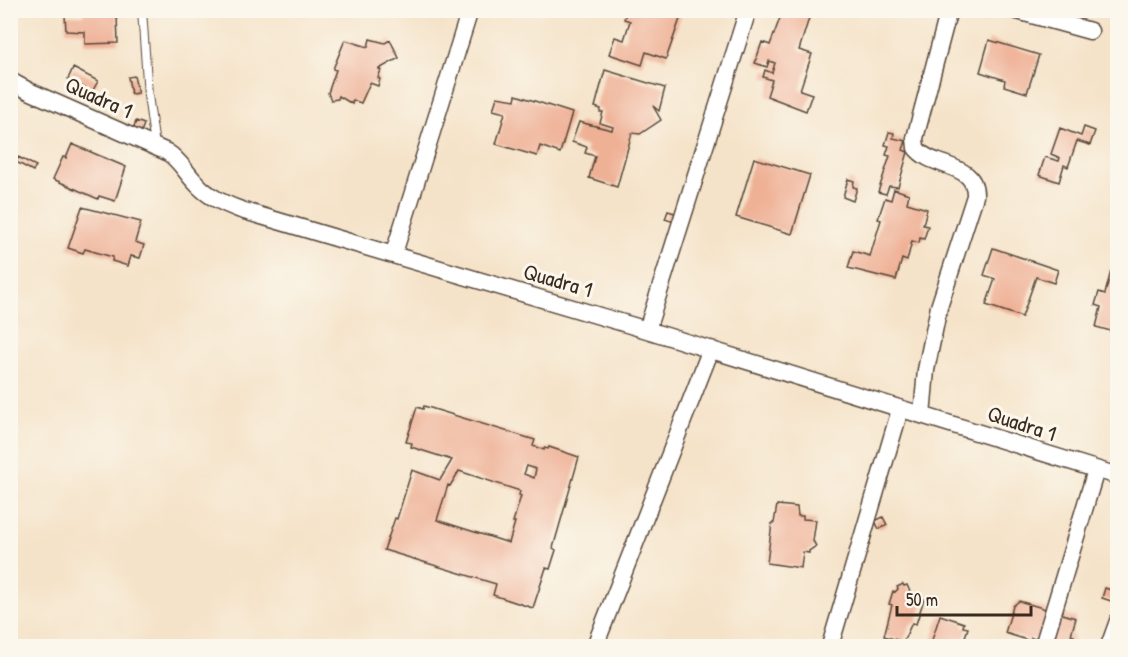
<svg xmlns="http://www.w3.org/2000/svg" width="1128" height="657" font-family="'Patrick Hand',sans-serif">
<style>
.building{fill:#efb196;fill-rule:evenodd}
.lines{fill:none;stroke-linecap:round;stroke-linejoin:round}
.lane-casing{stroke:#574638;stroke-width:10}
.street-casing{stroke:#574638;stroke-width:19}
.lane{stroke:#fff;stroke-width:8}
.street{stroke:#fff;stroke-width:16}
.rail{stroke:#3b2a1e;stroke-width:4.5}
.labels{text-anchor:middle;stroke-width:6;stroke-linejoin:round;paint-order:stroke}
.street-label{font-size:22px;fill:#3b2a1e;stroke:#fbf7ec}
</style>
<rect width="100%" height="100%" fill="#fbf7ec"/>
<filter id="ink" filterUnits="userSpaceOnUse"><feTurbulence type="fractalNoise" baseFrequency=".0167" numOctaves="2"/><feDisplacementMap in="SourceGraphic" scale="12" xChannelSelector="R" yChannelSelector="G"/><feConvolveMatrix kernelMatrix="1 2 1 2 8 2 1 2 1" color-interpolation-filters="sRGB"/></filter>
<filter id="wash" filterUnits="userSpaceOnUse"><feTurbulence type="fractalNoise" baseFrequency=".008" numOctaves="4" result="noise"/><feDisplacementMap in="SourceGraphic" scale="24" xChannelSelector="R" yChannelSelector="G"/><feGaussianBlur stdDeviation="1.35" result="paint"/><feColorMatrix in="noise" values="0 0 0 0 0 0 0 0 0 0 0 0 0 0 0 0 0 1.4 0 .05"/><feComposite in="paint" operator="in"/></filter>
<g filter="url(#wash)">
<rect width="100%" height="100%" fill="#f5e3c9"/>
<g id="blocks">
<path class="building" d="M84,10H114L115,15H117L118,43L85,44V32L66,31L65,15H84Z
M627,10H672L671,12L675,14L676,10H681V16L666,59L646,52L642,65L609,54L615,37L624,40L630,21L624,19Z
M783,10H795L810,15L799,50L812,54L800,90L812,94L806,111L767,96L772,80L763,77L765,70L772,73L775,63L769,61L767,67L755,63L762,42L770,45Z
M370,39L385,43L390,40L399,58L379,69L381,70L378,78L380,79L378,86L370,83L361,103L353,100L352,104L339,96L338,99L331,100L328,93L336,70L333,69L345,40L368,47Z
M989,40L1039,55L1027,93L1004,86L1005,80L980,72Z
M73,68L98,81L92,92L68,79Z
M605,70L665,88L659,111L653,106L661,120L640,134L632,133L617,187L589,178L595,156L585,153L587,147L572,142L579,122L612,130L613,127L600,123L603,112H600L601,109L595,107Z
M134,76L138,93L131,94L128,77Z
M516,95L572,113L560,153L540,146L537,156L496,144L505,113L493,110L497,97L515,100Z
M136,121L144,124L136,147L129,144Z
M1084,127L1095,131L1090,145L1077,141L1068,167L1064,165L1059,182L1039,175L1045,157L1059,161L1060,158L1051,154L1060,128L1081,136Z
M889,132L894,133L893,138L906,141L903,150L908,152L898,187L889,186L886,194L878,192L890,156L886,155L889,146L885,145Z
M72,144L126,167L115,201L99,196L98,199L53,179L63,157L66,158Z
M18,157L36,166L33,171L16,162Z
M754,158L810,175L792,234L736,217Z
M848,179L854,181L853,187L857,188L853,201L843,197Z
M894,189L909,194L907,203L927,209L923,225L928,226L924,239L920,238L919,243L912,241L907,261L902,259L896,280L848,268L853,251L870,256L881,220L878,219L885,198L891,200Z
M82,207L141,222L135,242L144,245L140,258L131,256L128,266L112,261L113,257L109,256L85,249L83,253L68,248Z
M668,211L678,214L675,222L665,219Z
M993,248L1058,270L1054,283L1036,277L1022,317L986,305L995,279L984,275Z
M1111,271L1118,273V333L1096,327L1101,307L1095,305L1099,292L1105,294Z
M424,406L535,440L533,446L544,450V448L548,449L549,447L579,457L553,548L556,550L550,569L546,568L533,608L493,595L496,584L384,550L395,518L397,519L412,470L440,480L452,460L411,447L412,443L406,442L417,407L423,409ZM527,466L536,469L534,478L524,474ZM459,471L520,491L519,495L521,496L513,522H515L509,543L437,520L448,485L450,486Z
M777,505L797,507L798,516H803V519L816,520L813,541L816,546L809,551V553L803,552L801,568L767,563L772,523H774Z
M883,517L887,525L879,529L875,521Z
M903,584L904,586L907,585L911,594L924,599L916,624L912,623L903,642L884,636L892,605L889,604L893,591L895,592L898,589L897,587Z
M1105,588L1117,592L1114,602L1102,598Z
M1019,601L1076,618L1071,635L1074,636L1071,646H1041L1043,641L1031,638L1030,641L1005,633L1013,606Z
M940,615L964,623L963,627L968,628L962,646H935L936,645L931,643Z"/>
</g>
</g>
<g filter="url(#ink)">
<use href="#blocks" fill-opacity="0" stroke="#574638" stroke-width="1.5"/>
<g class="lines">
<g class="lane-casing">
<path id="lane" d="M142,10L148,95L155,146"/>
</g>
<g class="street-casing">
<path id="street" d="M1014,10L1090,31
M10,79L14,83L29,91L167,152C180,160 186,173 196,183C208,197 225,204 241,210L647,330L1118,476
M394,253L470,10
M647,330L748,10
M922,415L926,370L939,307L975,196C977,162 932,169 916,148L915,138L949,10
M595,646L711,349
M830,646L900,410
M1043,646L1096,470
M1109,646L1118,621"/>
</g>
<use href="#lane" class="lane"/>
<use href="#street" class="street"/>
<path class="rail" d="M10,639L15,646"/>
</g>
</g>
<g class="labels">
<g class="street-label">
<text transform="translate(99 97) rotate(24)" y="8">Quadra 1</text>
<text transform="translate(558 280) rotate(16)" y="8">Quadra 1</text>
<text transform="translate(1022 423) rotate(18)" y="8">Quadra 1</text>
</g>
</g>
<rect width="1128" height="657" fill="none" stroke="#fbf7ec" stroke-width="36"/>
<path d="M897 606v9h134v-9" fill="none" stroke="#3b2a1e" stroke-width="3"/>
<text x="906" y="606" font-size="18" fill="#3b2a1e" stroke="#fbf7ec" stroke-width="4.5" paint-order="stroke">50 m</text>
</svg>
